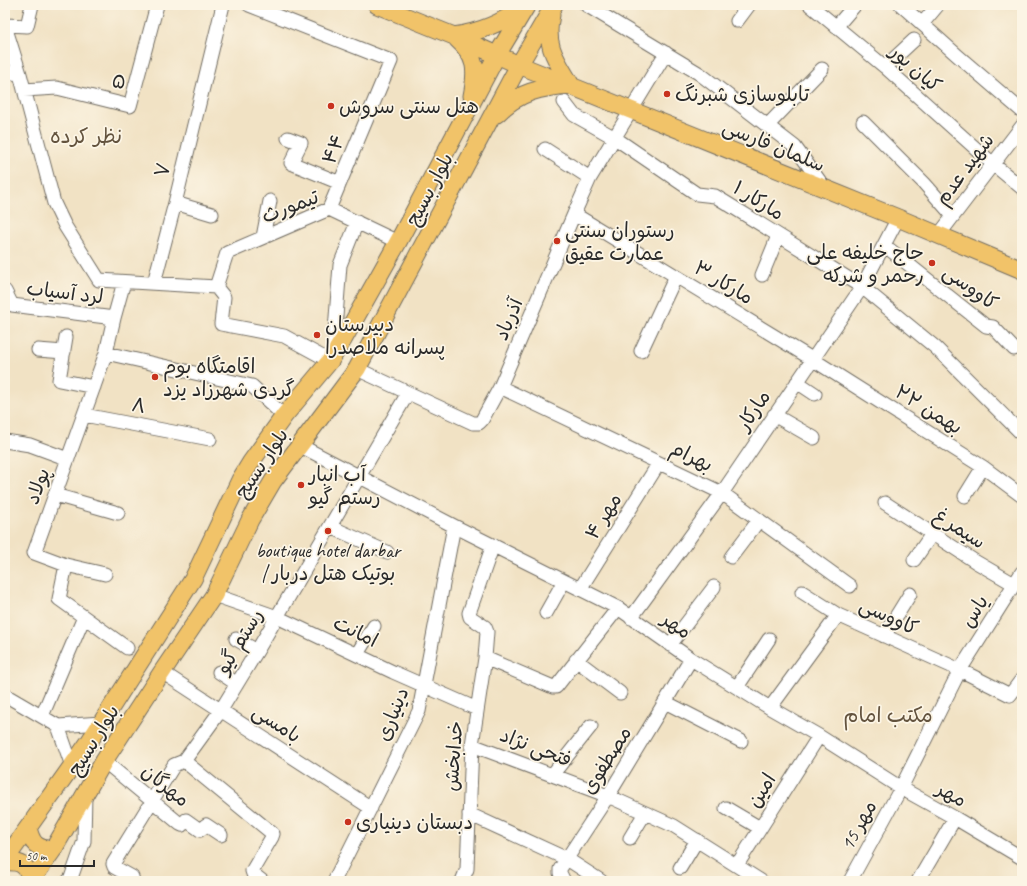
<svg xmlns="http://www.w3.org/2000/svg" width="1027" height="886" font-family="Caveat,'Playpen Sans Arabic',sans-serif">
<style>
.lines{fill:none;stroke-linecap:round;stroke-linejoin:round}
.minor-casing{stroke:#706b61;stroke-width:15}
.major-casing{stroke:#706b61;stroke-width:19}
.minor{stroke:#fff;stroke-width:13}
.major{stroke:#f1c369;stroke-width:17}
.poi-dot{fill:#c8321e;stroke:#fcf5e5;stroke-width:1.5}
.labels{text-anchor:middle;stroke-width:3.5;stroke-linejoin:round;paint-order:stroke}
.street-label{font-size:20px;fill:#2b2b2b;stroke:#fcf5e5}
.poi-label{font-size:20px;fill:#2b2b2b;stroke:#fcf5e5;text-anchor:start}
.neighbourhood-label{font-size:21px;fill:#63533e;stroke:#fcf5e5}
</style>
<rect width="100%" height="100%" fill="#fcf5e5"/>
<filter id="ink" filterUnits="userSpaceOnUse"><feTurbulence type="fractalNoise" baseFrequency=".025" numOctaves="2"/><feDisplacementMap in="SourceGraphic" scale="8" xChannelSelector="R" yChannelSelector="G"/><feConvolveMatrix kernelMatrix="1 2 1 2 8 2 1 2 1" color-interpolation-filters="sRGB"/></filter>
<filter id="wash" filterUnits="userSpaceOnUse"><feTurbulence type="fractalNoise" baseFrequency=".012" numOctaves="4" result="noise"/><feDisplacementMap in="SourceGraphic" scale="16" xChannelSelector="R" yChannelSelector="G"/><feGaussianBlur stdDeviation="0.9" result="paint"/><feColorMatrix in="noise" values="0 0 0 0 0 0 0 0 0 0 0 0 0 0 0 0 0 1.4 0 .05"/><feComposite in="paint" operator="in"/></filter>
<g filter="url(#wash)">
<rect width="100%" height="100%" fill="#f1e2c4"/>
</g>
<g filter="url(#ink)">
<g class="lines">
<g class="minor-casing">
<path id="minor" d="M249,5L391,61L329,209
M586,5L700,74L795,147L826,190
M810,5L885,67L993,164L1022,188
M901,5L958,56L1022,111
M737,21L749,5
M922,24L938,5
M5,25L27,26L32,5
M5,26L20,74L54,203L65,226L99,280L216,287
M836,27L855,5
M885,67L914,40
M5,72L20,74
M24,90L57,88L130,106L157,5
M564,102L574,115L615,138L697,194L715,196L862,287L935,347L1021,433L1022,431
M863,122L924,183L953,216
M767,126L822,69
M288,138L301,143L291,163L340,183
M545,149L590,178
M175,203L212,214
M574,214L812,359L983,467L1022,496
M938,236L1022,126
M263,237L270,201
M884,245L986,326L993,327L1014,349
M762,275L778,236
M154,283L175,203L223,5
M216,287L227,253L329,209L398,242
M216,287L224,297L221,324L284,336L330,361
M5,291L12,305L114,318
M66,337L59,380L94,387
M38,350L64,352
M641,351L676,276
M106,353L252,386L284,416
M333,356L340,265L357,222
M357,369L473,423H479L482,420L500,387L574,214L590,178L666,53
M797,382L815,394
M500,387L722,493L850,586
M84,415L210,439
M774,415L814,438
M5,441L30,445L68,459
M299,445L454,526L618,608L691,659L770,708L819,736L901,788L955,818L1022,858
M55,495L118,513
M965,496L983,467
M885,503L976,562L1014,584
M331,527L387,552
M731,557L759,520
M914,560L932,534
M66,565L105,574
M580,589L659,463
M802,592L838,615L960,670L1010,695L1022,679
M214,595L277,617L393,672L477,709
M546,613L564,581
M84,617L127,648
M631,618L722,493L862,287L898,218
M884,636L910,594
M236,639L257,651
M670,645L714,587
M357,654L374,626
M485,658L553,687H556L618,608
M576,660L620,693
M162,672L371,808
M219,672L237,684
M737,687L769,639
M5,695L58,726L101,723
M665,702L741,741
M770,708L838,615
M42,716L84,617L59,599L66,565L34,553L106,353L114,318L124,282
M58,726L72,766
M472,745L608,796L674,826L761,881
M104,761L180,824L182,825L186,820L200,830L206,825L221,835
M184,761L221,710L257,651L408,393
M184,761L273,834L272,837L252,871L253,874L262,881
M552,775L591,726
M726,808L760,828
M469,814L567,859L601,881
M630,838L645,813
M737,865L819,736
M680,868L697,840
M68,881L71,878L84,841L85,794
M133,881L132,877L114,867L113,864L174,765L184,761
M334,881L419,711L454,526
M462,881L467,869L472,745L485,658L487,632L485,627L470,617L469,613L493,545
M564,881L560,873V869L608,796L691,659
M850,881L901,788L960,670L1022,572
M918,881L955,818"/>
</g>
<g class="major-casing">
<path id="major" d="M377,5L454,36L519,65L898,218L1022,270
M454,36C480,32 502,24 522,7
M457,39C477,57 477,70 472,96
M497,114C518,92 541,87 571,85C556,60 544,45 551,15
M28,828C32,844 36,848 53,850
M5,860L89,742L193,579L240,480L251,462L284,416L330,361L343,340L398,242L497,55L527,5
M5,862C22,861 26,865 32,880
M31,881L53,850L104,761L162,672L214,595L250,520L273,481L357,369L519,65L554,5"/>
</g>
<use href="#minor" class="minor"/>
<use href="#major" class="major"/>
</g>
</g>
<g class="poi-dot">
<circle cx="667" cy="94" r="4"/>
<circle cx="331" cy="106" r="4"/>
<circle cx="557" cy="241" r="4"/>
<circle cx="932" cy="263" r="4"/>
<circle cx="317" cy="335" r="4"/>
<circle cx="155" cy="377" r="4"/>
<circle cx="301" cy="485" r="4"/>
<circle cx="328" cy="531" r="4"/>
<circle cx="348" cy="822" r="4"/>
</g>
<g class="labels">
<g class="street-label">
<text transform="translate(916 68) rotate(41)" y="7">کیان پور</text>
<text transform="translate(119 81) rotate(9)" y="7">۵</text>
<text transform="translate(774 145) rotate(22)" y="7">سلمان فارسی</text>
<text transform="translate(333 149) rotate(-68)" y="7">۴۴</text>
<text transform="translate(964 169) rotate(-53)" y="7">شهید عدم</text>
<text transform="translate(162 170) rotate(-76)" y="7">۷</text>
<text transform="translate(429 189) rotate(-62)" y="7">بلوار بسیج</text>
<text transform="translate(759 200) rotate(32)" y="7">مارکار ۱</text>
<text transform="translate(290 206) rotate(-21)" y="7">تیمورث</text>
<text transform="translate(724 282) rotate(31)" y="7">مارکار ۳</text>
<text transform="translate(971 287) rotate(36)" y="7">کاووسی</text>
<text transform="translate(65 292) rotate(7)" y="7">لرد آسیاب</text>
<text transform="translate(508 319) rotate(-67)" y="7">آذرباد</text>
<text transform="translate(139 405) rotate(11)" y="7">۸</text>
<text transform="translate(929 409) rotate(32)" y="7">۲۲ بهمن</text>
<text transform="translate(753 410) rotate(-56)" y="7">مارکار</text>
<text transform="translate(692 456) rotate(26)" y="7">بهرام</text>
<text transform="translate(261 463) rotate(-56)" y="7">بلوار بسیج</text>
<text transform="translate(37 486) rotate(-70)" y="7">پولاد</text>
<text transform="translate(603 516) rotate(-58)" y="7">مهر ۴</text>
<text transform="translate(960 528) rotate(33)" y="7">سیمرغ</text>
<text transform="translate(974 611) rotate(-58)" y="7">یاس</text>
<text transform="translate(889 616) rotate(25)" y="7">کاووسی</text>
<text transform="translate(677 625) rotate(35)" y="7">مهر</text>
<text transform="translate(356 631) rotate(26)" y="7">امانت</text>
<text transform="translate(239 641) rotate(-59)" y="7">رستم گیو</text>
<text transform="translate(392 714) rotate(-68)" y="7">دینیاری</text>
<text transform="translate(277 723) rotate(33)" y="7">بامسی</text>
<text transform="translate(93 740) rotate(-58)" y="7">بلوار بسیج</text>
<text transform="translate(536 747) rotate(21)" y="7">فتحی نژاد</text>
<text transform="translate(453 756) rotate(-86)" y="7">خدابخش</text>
<text transform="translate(606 760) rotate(-58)" y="7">مصطفوی</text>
<text transform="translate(166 785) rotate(39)" y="7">مهرگان</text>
<text transform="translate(761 790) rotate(-58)" y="7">امین</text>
<text transform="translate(952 794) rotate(29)" y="7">مهر</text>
<text transform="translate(858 825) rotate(-61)" y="7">مهر 15</text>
</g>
<g class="poi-label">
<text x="675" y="101">تابلوسازی شبرنگ</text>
<text x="339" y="113">هتل سنتی سروش</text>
<text x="565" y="237">رستوران سنتی<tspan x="565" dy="23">عمارت عقیق</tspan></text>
<text x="924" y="259" text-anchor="end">حاج خلیفه علی<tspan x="924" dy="23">رحمر و شرکه</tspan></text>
<text x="325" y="331">دبیرستان<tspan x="325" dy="23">پسرانه ملاصدرا</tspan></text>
<text x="163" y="373">اقامتگاه بوم<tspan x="163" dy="23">گردی شهرزاد یزد</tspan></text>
<text x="309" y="481">آب انبار<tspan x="309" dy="23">رستم گیو</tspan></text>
<text x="328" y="557" text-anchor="middle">boutique hotel darbar<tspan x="328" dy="23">| بوتیک هتل دربار</tspan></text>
<text x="356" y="829">دبستان دینیاری</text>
</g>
<g class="neighbourhood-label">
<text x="86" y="143">نظر کرده</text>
<text x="888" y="722">مکتب امام</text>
</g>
</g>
<rect width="1027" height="886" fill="none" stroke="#fcf5e5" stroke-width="20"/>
<path d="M20 860v6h74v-6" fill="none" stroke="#2b2b2b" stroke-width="2"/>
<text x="26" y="860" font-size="12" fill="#2b2b2b" stroke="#fcf5e5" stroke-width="3" paint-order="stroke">50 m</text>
</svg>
